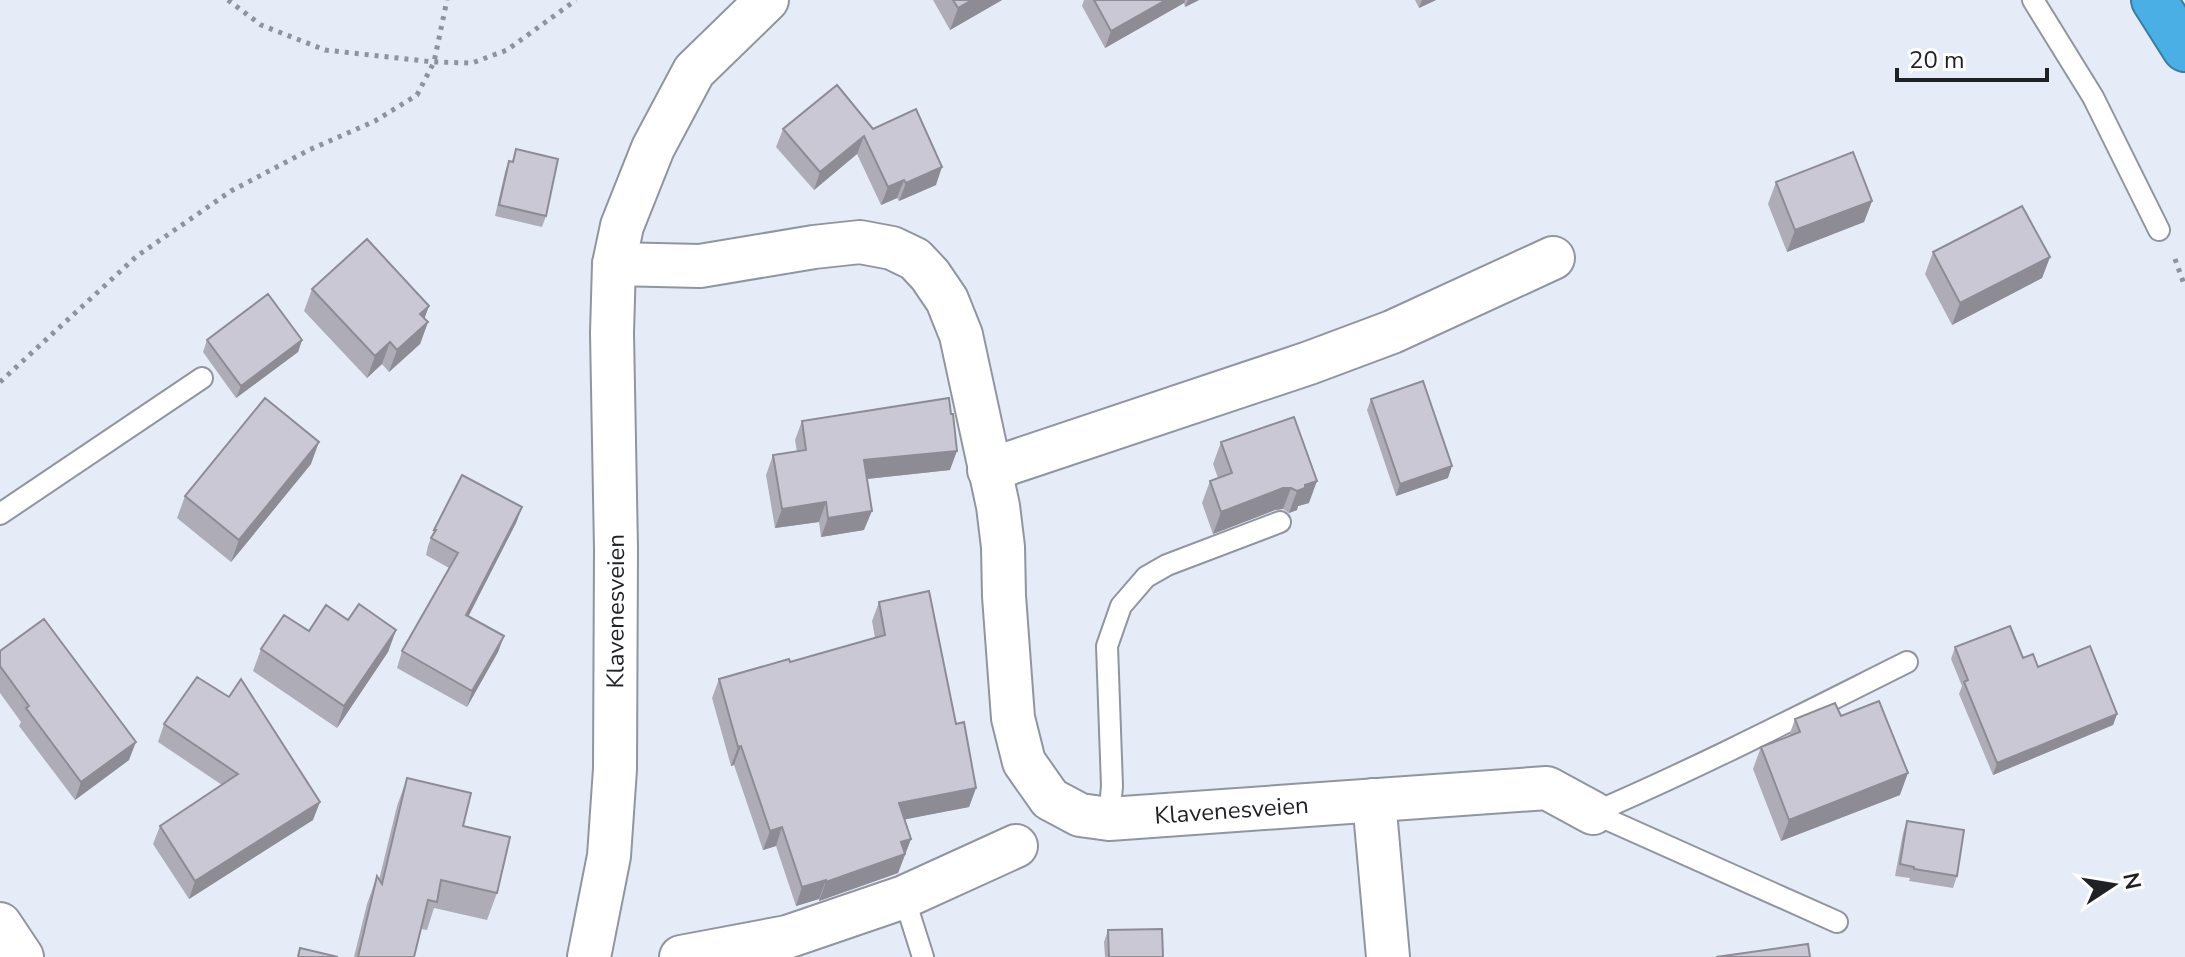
<svg xmlns="http://www.w3.org/2000/svg" width="2185" height="957" font-family="'Nunito Sans',sans-serif">
<style>
.lines{fill:none;stroke-linecap:round;stroke-linejoin:round}
.service-casing{stroke:#9095a0;stroke-width:24}
.minor-casing{stroke:#9095a0;stroke-width:46}
.motorway-casing{stroke:#3a7da1;stroke-width:48}
.path{stroke:#8e939c;stroke-width:5;stroke-dasharray:4 6;stroke-linecap:butt}
.service{stroke:#fff;stroke-width:20}
.minor{stroke:#fff;stroke-width:42}
.motorway{stroke:#49afe4;stroke-width:44}
.wall{fill:#aeacb7}
.shaded-wall{fill:#8d8c95}
.building{fill:#cac8d5;stroke:#8d8c95;stroke-width:2}
.labels{text-anchor:middle;stroke-width:8;stroke-linejoin:round;paint-order:stroke}
.street-label{font-size:24px;fill:#1f2125;stroke:#fff}
</style>
<rect width="100%" height="100%" fill="#e5ecf8"/>
<g class="lines">
<g class="service-casing">
<path id="service" d="M2033,0L2093,97L2159,230
M0,514L202,378
M1593,813C1700,767 1803,714 1907,662
M1593,813L1837,922
M1109,819L1112,786L1107,646L1121,606L1146,577L1167,565L1280,522
M904,897L923,957"/>
</g>
<g class="minor-casing">
<g id="minor">
<path id="s1" d="M614,264L700,266L814,247L860,242L892,248L915,259L930,275L947,300L961,335L998,506L1003,547L1004,596L1013,718L1024,762L1050,799L1080,815L1109,819L1547,788L1593,813"/>
<path d="M989,470L1309,363L1392,332L1553,258"/>
<path d="M1374,800L1388,957"/>
<path d="M0,924L22,957"/>
<path id="s2" d="M589,957L609,856L615,769L616,549L612,333L614,264L622,226L653,148L694,71L767,0"/>
<path d="M681,957L787,937L904,897L1016,846"/>
</g>
</g>
<g class="motorway-casing">
<path id="motorway" d="M2154,0L2185,49"/>
</g>
<path class="path" d="M228,0L261,25L325,50L434,62L472,63L507,50L576,0
M2175,259L2185,287
M0,382L137,256L231,191L309,150L375,121L417,95L434,62L447,0"/>
<use href="#service" class="service"/>
<use href="#minor" class="minor"/>
<use href="#motorway" class="motorway"/>
</g>
<path class="wall" d="M933,0H1002L950,30Z
M1084,0H1199L1185,7L1184,3L1105,48L1082,6Z
M1415,0H1436L1419,8Z
M783,129H873L936,185L899,201L897,198L881,205L857,154L814,190L776,147Z
M516,149L546,216L542,227L495,216L505,172L509,161L512,162Z
M1776,182L1872,201L1864,222L1787,252L1768,204Z
M1933,252L2050,257L2042,278L1952,325L1925,274Z
M312,289L429,306L424,318L428,322L420,344L389,372L382,364L367,378L304,311Z
M207,340H302L298,352L236,398L203,352Z
M1371,399L1448,478L1396,496L1367,410Z
M1294,417L1309,503L1298,506L1297,510L1289,513L1283,509L1275,510L1213,534L1202,503L1210,481L1218,478L1213,464L1221,442Z
M802,421L950,470L867,479L864,530L821,537L819,522L775,528L766,475L773,455L797,452L795,440Z
M311,464L231,562L177,518L185,496Z
M522,507L516,523L468,616L504,636L498,652L467,707L397,668L402,651L449,568L426,555L428,546L434,530Z
M879,602L956,724L976,788L969,807L905,819L911,839L898,873L819,901V899L796,906L776,846L763,850L734,765L731,766L712,698L719,679L790,662L875,638L872,621Z
M348,620L396,630L388,652L337,728L253,671L261,649L309,631Z
M1955,647L2023,658L2117,714L2113,725L1993,775L1959,694L1962,686L1951,659Z
M0,651L129,760L75,800L19,726L21,722L0,693Z
M1841,716L1900,795L1781,841L1753,769L1761,747L1789,736L1795,719Z
M164,724L313,820L189,899L153,844L160,826L222,785L158,742Z
M407,778L463,826L497,893L487,920L434,908L427,930L421,929L414,957H354L367,904L377,876L379,880L397,806Z
M1907,821L1957,876L1953,888L1909,881L1910,878L1895,876L1903,833Z
M1108,930L1163,957H1105L1104,942Z"/>
<path class="shaded-wall" d="M972,0H1002L950,30L958,8Z
M1166,0H1185L1184,3L1105,48L1111,31Z
M1188,0H1199L1185,7Z
M1422,0H1436L1419,8Z
M864,136L857,154L814,190L820,172Z
M942,167L936,185L899,201L906,183Z
M904,180L897,198L881,205L888,187Z
M1872,201L1864,222L1787,252L1795,230Z
M2050,257L2042,278L1952,325L1960,303Z
M429,306L421,328L420,314Z
M428,322L420,344L389,372L397,350Z
M302,340L298,352L236,398L241,386Z
M390,342L382,364L367,378L375,356Z
M319,442L311,464L231,562L239,540Z
M957,451L950,470L857,480L864,460Z
M1452,466L1448,478L1396,496L1400,484Z
M1317,481L1309,503L1298,506L1297,510L1289,513L1297,491L1305,485Z
M1283,488H1291L1283,509L1275,510L1213,534L1221,512Z
M826,502L819,522L775,528L782,509Z
M522,507L516,523L461,631L466,615Z
M872,511L864,530L821,537L828,518Z
M396,630L388,652L337,728L344,706Z
M504,636L498,652L467,707L472,691Z
M2117,714L2113,725L1993,775L1997,763Z
M136,742L129,760L75,800L81,782Z
M741,746L734,765L731,766L738,747Z
M1908,773L1900,795L1781,841L1789,820Z
M976,788L969,807L892,822L899,803Z
M320,802L313,820L189,899L195,881Z
M782,827L776,846L763,850L770,831Z
M911,839L898,873L819,901L826,882L901,842Z
M826,880L819,899L796,906L802,887Z"/>
<path class="building" d="M953,0H972L958,8Z
M1094,0H1166L1111,31Z
M837,85L873,129L916,109L942,167L906,183L904,180L888,187L864,136L820,172L783,129Z
M516,149L558,159L546,216L499,205L509,161L513,162Z
M1853,152L1872,201L1795,230L1776,182Z
M2022,206L2050,257L1960,303L1933,252Z
M367,239L429,306L420,314L428,322L397,350L390,342L375,356L312,289Z
M268,294L302,340L241,386L207,340Z
M1423,381L1452,466L1400,484L1371,399Z
M265,398L319,442L239,540L185,496Z
M949,398L951,414H953L957,451L864,460L872,511L828,518L826,502L782,509L773,455L806,450L802,421Z
M1294,417L1317,481L1305,485V488L1297,491L1291,488H1283L1221,512L1210,481L1232,473L1221,442Z
M462,475L522,507L466,615L504,636L472,691L402,651L458,553L431,538L436,530H434Z
M929,591L956,724L964,722L976,788L899,803L911,839L901,842L905,854L826,882V880L802,887L782,827L770,831L741,746L738,747L719,679L789,659L790,662L885,635L879,602Z
M359,604L396,630L344,706L261,649L284,615L309,631L326,605L348,620Z
M44,619L136,742L81,782L26,708L29,706L0,666V651Z
M2010,626L2023,658L2033,654L2038,667L2090,646L2117,714L1997,763L1964,682L1968,680L1955,647Z
M197,677L229,697L241,679L320,802L195,881L160,826L238,774L164,724Z
M1879,701L1908,773L1789,820L1761,747L1800,732L1795,719L1835,703L1841,716Z
M407,778L471,793L463,826L510,837L497,893L441,880L437,902L428,900L414,957H358L377,876L382,884Z
M1907,821L1964,830L1957,876L1914,869V867L1900,864Z
M1162,929L1163,957H1109L1108,930Z
M1808,944L1810,957H1716Z
M300,948L338,957H298Z"/>
<g class="labels">
<g class="street-label">
<text dy="8" stroke="none"><textPath href="#s2" startOffset="348">Klavenesveien</textPath></text>
<text dy="8" stroke="none"><textPath href="#s1" startOffset="1060">Klavenesveien</textPath></text>
</g>
</g>
<g transform="translate(2113 885) rotate(78)" stroke="#ffffff" stroke-width="6" paint-order="stroke">
<path d="M0-6L14 30L0 20L-14 30Z" fill="#1f2125"/>
<text y="-12" font-size="22" font-weight="bold" text-anchor="middle" fill="#1f2125">N</text>
</g>
<path d="M1897 68v12h150v-12" fill="none" stroke="#1f2125" stroke-width="4"/>
<text x="1909" y="68" font-size="24" fill="#1f2125" stroke="#ffffff" stroke-width="6" paint-order="stroke">20 m</text>
</svg>
